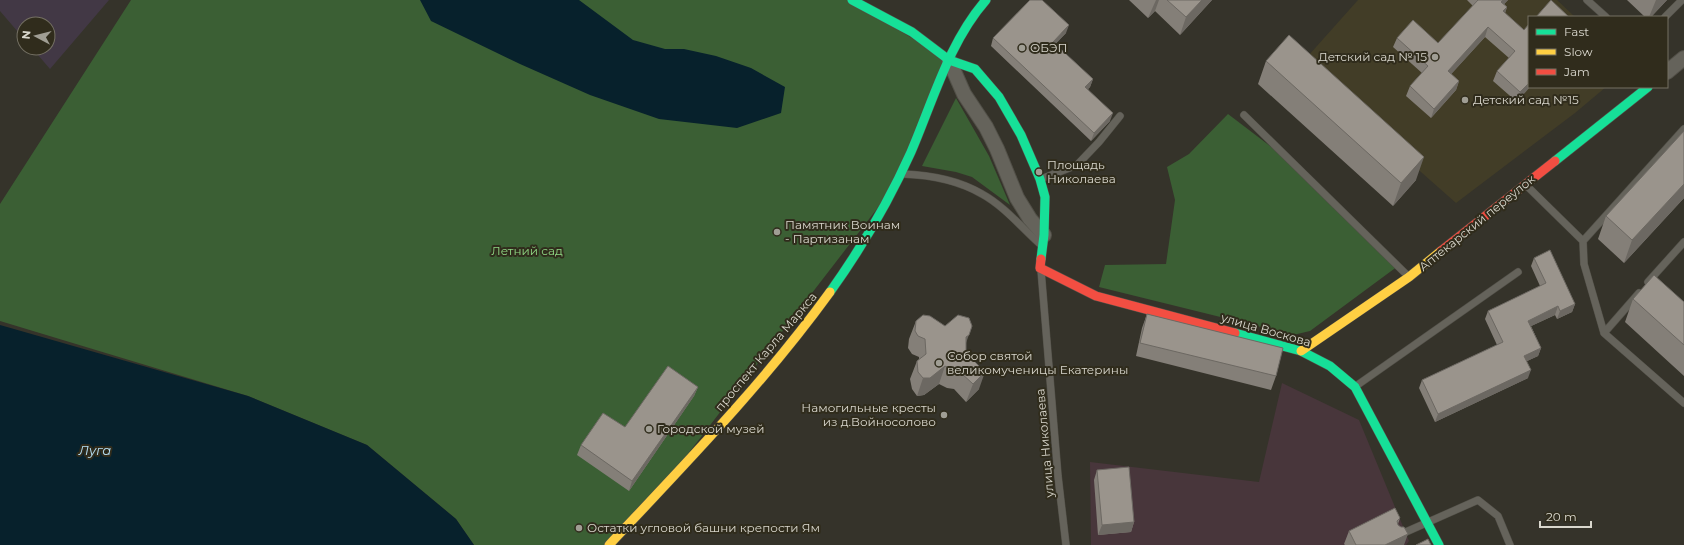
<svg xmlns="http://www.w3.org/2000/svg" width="1684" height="545" font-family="Montserrat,sans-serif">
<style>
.commercial{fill:#423845}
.industrial{fill:#48363b}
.built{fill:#423d27}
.green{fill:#3b5f34}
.water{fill:#07212c}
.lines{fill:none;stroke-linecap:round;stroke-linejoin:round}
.lane-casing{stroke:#525048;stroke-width:8}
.street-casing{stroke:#525048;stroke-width:16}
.fast-casing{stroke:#525048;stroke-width:10}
.slow-casing{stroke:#525048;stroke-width:10}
.jam-casing{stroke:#525048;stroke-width:10}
.lane{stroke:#65635b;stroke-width:7}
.street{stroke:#65635b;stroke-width:14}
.fast{stroke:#16e098;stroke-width:9}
.slow{stroke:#ffcf43;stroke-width:9}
.jam{stroke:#f24e42;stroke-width:9}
.wall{fill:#847f78}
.shaded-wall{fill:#6c6862}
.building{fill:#9a948c;stroke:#6c6862}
.poi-dot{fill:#a09e94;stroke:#302c1c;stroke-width:1.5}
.labels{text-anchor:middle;stroke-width:4;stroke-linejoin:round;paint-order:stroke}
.poi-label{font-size:12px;fill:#d9d7cd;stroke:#302c1c;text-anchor:start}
.street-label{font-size:12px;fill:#d9d7cd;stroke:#302c1c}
.park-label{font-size:12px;fill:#8fd884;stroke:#302c1c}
.water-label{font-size:13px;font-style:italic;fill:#b7e2f8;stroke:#302c1c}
</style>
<rect width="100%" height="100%" fill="#35332a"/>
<path class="commercial" d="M0,0H109L50,69L32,48H48V24H24V39L0,11Z"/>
<path class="industrial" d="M1282,383L1359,420L1409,541L1406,545H1091L1090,462L1259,482Z"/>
<path class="built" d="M1358,0H1557L1575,17H1529V87H1606L1575,113L1456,203L1300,65Z"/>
<path class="green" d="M131,0H848L949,60L893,188L657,494L606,545H474L456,519L367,445L248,396L0,321V204Z
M956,98L989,156L1010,205L972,177L956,172L922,166Z
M1228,114L1295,165L1398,266L1310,331L1293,335L1099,287L1105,265L1166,264L1175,200L1167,167L1189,154Z"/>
<path class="water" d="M420,0H579L633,40L665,49H684L716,56L751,68L785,87L781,113L737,128L659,119L590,95L520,64L431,21Z
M0,325L248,396L367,445L456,519L474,545H0Z"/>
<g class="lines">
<g class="lane-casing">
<path id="lane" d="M1587,0L1606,17
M1665,17L1682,0
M1244,115L1408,276
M1684,129L1583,241L1584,264L1604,333L1684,403
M903,174C931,175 958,180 982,194C1004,206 1022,228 1040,244
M1041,179L1077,165L1099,142L1120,116
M1526,185L1583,241
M1041,270L1058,476L1066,545
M1648,282L1684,242
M1604,333L1639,293
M1356,386L1518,272
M1399,535L1478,500L1498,516L1510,545"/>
</g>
<g class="street-casing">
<path id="street" d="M949,60L964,94L986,127L997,149L1017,198L1030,219L1044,235
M1667,72L1684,58"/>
</g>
<g class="fast-casing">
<path id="fast" d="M852,0L912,32L949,60L975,69L999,97L1021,135L1040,179L1045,197L1044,235L1041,259
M1555,161L1648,87
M830,292C860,250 890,199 911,152C933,101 949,42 986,0
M1235,333L1301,351L1330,366L1355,387L1439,545"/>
</g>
<g class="slow-casing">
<path id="slow" d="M1301,351L1409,277L1441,251
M609,545C686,463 764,383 830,292"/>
</g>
<g class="jam-casing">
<path id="jam" d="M1441,251L1555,161
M1041,259L1040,268L1096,296L1235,333"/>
</g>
<use href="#lane" class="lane"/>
<use href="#street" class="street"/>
<use href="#fast" class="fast"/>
<use href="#slow" class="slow"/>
<use href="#jam" class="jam"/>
</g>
<path class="wall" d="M1129,0H1212L1180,35L1155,11L1148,18Z
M1467,0H1508L1504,4L1507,7L1505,13L1529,87L1517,102L1493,81L1497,71L1509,58L1485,37L1451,74L1459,81L1456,90L1431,118L1406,96L1410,86L1422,73L1393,47L1397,38L1438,43L1473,6Z
M1627,0H1667L1651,17H1645Z
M1066,33L1055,44L1093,79L1090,87L1088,89L1110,121L1091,141L991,46L993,38Z
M1266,61L1416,180L1393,206L1258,84Z
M1684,131V198L1624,263L1598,239L1606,216Z
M1534,258L1575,304L1572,312L1557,319L1555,315L1531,326L1541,348L1538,356L1527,361L1528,378L1435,422L1419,388L1422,380L1497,345L1485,319L1488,311L1540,286L1531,266Z
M1633,299L1684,302V376L1625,322Z
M1147,314L1276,376L1271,390L1136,356L1142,328Z
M916,321L966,344V351L979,389L966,402L954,389L947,388L939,384L924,395L917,396L912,389L910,379L917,361L919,360V357L912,354L908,348L909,339Z
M698,387L694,396L629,491L577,455L581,445L625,427Z
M1097,470L1134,522L1131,532L1098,535L1094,480Z
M1400,518L1398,524L1404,545H1345L1344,544L1349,531Z"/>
<path class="shaded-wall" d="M1156,0H1159L1155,11L1148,18Z
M1202,0H1212L1180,35L1186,17Z
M1503,0H1508L1498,11L1501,2Z
M1656,0H1667L1651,17H1649Z
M1507,7L1504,16L1503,11Z
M1069,25L1066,33L1050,50L1053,42Z
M1488,27L1485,37L1445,81L1448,71Z
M1093,79L1090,87L1082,95L1085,87Z
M1459,81L1456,90L1431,118L1434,109Z
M1529,83V87H1530L1517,102L1520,92Z
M1113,113L1110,121L1091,141L1094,133Z
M1424,157L1416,180L1393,206L1401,183Z
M1684,184V198L1624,263L1632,240Z
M1575,304L1572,312L1557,319L1560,311Z
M1558,306L1555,315L1525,329L1528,321Z
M972,326L966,343L962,352L966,337Z
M1541,348L1538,356L1521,364L1524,356Z
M945,366L939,384L924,395L917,396L923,378Z
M1531,370L1528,378L1435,422L1438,414Z
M985,372L979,389L966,402L973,384Z
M698,387L694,396L629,491L632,481Z
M1134,522L1131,532L1098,535L1102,525Z
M1408,534L1404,545H1385Z"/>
<path class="building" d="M1030,0H1042L1069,25L1053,42L1093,79L1085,87L1113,113L1094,133L993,38Z
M1167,0H1202L1186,17Z
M1478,0H1503L1501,2L1507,7L1503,11L1524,30L1529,24V83L1520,92L1497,71L1515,51L1488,27L1448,71L1459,81L1434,109L1410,86L1428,66L1397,38L1413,20L1438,43Z
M1551,0L1569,17H1536Z
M1289,35L1424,157L1401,183L1266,61Z
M1684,131V184L1632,240L1606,216Z
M1550,250L1575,304L1560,311L1558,306L1528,321L1541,348L1524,356L1531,370L1438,414L1422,380L1503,342L1488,311L1546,283L1534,258Z
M1654,275L1684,302V345L1633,299Z
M1147,314L1283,348L1276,376L1140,343Z
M923,315L930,316L945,326L958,315L969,318L972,326L969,335L966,337V351L970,354L972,359L985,372L973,384L960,372L954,371L945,366L930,378H923L918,372L917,361L926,354L925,339L918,336L915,331L916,321Z
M668,366L698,387L632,481L581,445L603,413L625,427Z
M1129,467L1134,522L1102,525L1097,470Z
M1395,508L1400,518L1397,521L1398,525L1401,527H1404L1408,534L1385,545H1356L1349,531Z
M1428,539L1431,545H1416Z"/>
<g class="poi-dot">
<circle cx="1022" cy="48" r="4"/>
<circle cx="1435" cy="57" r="4"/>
<circle cx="1465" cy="100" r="4"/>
<circle cx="1039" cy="172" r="4"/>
<circle cx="777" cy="232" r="4"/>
<circle cx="939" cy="363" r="4"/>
<circle cx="944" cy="415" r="4"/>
<circle cx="649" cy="429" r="4"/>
<circle cx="579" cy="528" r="4"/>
</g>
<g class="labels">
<g class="poi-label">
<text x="1030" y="52">ОБЭП</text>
<text x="1427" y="61" text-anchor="end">Детский сад № 15</text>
<text x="1473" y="104">Детский сад №15</text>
<text x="1047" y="169">Площадь<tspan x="1047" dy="14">Николаева</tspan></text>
<text x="785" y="229">Памятник Воинам<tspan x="785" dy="14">- Партизанам</tspan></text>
<text x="947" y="360">Собор святой<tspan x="947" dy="14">великомученицы Екатерины</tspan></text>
<text x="936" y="412" text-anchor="end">Намогильные кресты<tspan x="936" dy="14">из д.Войносолово</tspan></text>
<text x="657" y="433">Городской музей</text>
<text x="587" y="532">Остатки угловой башни крепости Ям</text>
</g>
<g class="street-label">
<text transform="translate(1477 223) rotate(-39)" y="4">Аптекарский переулок</text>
<text transform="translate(1266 330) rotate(16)" y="4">улица Воскова</text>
<text transform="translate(766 352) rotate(-50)" y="4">проспект Карла Маркса</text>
<text transform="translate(1045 443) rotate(-95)" y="4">улица Николаева</text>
</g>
<g class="park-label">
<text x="527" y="255">Летний сад</text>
</g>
<g class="water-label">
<text x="95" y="455">Луга</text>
</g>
</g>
<rect x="1528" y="16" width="140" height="72" fill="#302c1c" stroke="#747063"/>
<rect x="1536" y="29" width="20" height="6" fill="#16e098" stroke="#747063"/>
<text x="1564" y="36" font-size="12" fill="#d9d7cd">Fast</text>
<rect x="1536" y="49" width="20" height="6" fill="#ffcf43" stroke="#747063"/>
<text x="1564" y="56" font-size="12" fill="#d9d7cd">Slow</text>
<rect x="1536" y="69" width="20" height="6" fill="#f24e42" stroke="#747063"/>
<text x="1564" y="76" font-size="12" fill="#d9d7cd">Jam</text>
<g transform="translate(36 36) rotate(277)"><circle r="19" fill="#302c1c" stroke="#747063"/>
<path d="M0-3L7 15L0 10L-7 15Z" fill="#a09e94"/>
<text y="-6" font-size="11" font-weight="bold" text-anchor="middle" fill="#d9d7cd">N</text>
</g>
<path d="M1540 521v6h51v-6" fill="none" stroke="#d9d7cd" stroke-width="2"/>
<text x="1546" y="521" font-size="12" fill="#d9d7cd" stroke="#302c1c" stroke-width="3" paint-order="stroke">20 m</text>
</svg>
